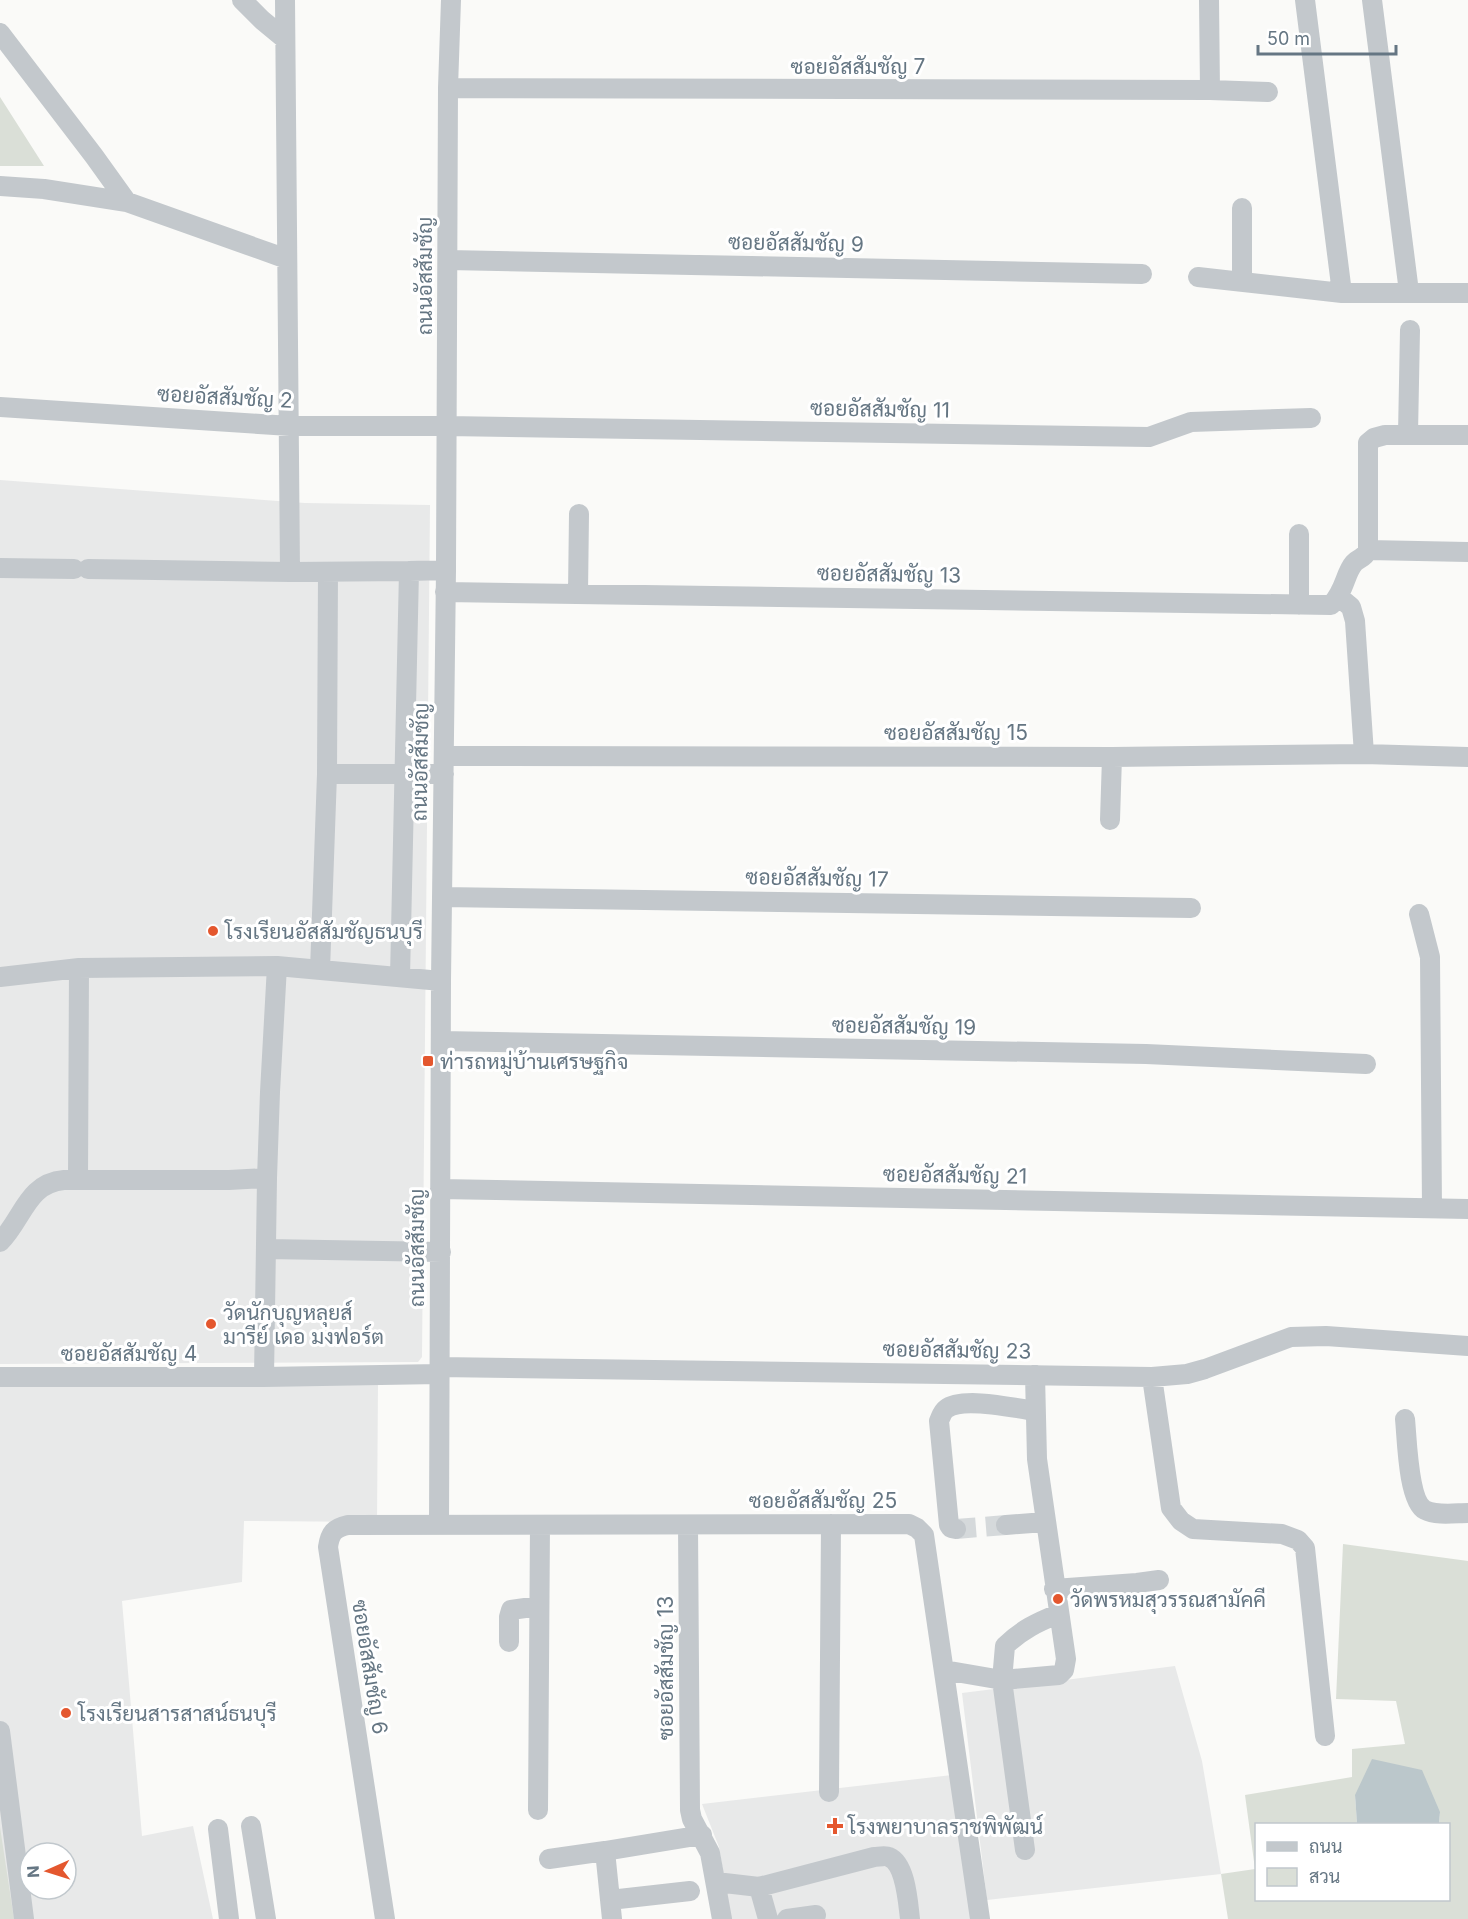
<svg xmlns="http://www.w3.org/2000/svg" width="1468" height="1919" viewBox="0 0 1468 1919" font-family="Inter,Sarabun,sans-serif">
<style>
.built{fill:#e8e9e9;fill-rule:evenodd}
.green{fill:#dadfd7;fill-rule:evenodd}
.water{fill:#bbc7cb}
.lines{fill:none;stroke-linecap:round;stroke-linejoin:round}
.minor-tunnel{stroke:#d5d9db;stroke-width:20;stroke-dasharray:20 10;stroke-linecap:butt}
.minor{stroke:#c3c8cc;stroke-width:20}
.poi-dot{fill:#e4572e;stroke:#fff;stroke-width:2}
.labels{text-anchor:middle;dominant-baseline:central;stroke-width:6;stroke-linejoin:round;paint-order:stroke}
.street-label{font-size:21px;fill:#657683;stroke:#fff}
.poi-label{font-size:21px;fill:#657683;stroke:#fff;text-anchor:start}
</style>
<rect width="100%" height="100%" fill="#fafaf8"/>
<path class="built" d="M0 480 305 503 430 505 422 1357 418 1362 0 1364Z
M378 1384 377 1522 244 1521 242 1582 122 1601 142 1836 193 1826 213 1919H0V1386ZM30 1853H66V1889H30Z
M1175 1666 1202 1761 1221 1874 987 1900 962 1693Z
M952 1775 972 1919H731L719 1847 702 1804Z"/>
<path class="green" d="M0 97 44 166H0Z
M1343 1544 1468 1561V1919H1228L1221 1874 1255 1869 1245 1795 1352 1777V1749L1405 1744 1396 1701 1336 1699ZM1355 1795 1440 1812 1439 1824H1448V1900H1256V1824H1357Z
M0 1827 14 1919H0Z"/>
<path class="water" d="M1372 1759 1422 1770 1440 1812 1439 1824H1357L1355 1795Z"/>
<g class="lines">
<path class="minor-tunnel" d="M956 1529 1006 1525"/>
<path class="minor" d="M242 0 262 20 285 39
M285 0 290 572
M1209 0 1210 90
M1305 0 1342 293
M1372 0 1409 292
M0 33 94 156 127 202
M448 88 1210 90 1268 92
M0 186 44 189 127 202 287 259
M1242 208V282
M448 260 1142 274
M1198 277 1342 293H1468
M0 407 290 426H447L1149 437 1191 422 1311 418
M1408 434 1410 330
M1299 534V605
M1368 550 1468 552
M0 568 74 569
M88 569 290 572 409 571 400 977
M409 571 446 570
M445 592 1331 605C1345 591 1345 573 1354 563 1360 557 1364 559 1368 550V443L1374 438 1385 435H1468
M578 593 579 514
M1339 597 1351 607 1355 621 1364 754
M444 756 1112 757 1364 754 1468 757
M327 774H444
M1110 820 1112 757
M442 897 1191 908
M1419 914 1430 957 1432 1208
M320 970 327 774 328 572
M0 977 79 968 277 966
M441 1041 1146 1054 1366 1064
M78 1180 79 968
M440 1189 1468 1209
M0 1242C23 1219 27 1183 64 1180H229L267 1178 270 1092 277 966 441 981
M267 1249 441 1252
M439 1367 1152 1377 1187 1374 1205 1369 1291 1337 1326 1336 1468 1346
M0 1377H264L439 1374
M264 1377 267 1178
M1152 1377 1171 1508 1181 1521 1193 1529 1282 1534 1298 1540 1305 1548 1325 1736
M1405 1419C1407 1438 1408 1501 1425 1510 1436 1516 1456 1513 1468 1513
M439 1525 441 981 446 570 448 88 451 0
M688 1525 690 1810 692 1819 710 1853 722 1919
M1006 1525 1045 1522
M956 1529 951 1528 949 1525 939 1421C941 1417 942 1412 946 1409 962 1396 1015 1408 1035 1411
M1054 1589 1137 1583 1159 1580
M509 1642V1617L511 1610 539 1606
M944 1670 1002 1680 1059 1675 1064 1670 1066 1659 1037 1459 1035 1375
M0 1731 24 1919
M829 1792 831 1524
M538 1810 540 1525
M251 1826 266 1919
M218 1829 229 1919
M1025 1850 1002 1680 1005 1646C1021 1630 1038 1622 1058 1614
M549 1859 605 1851
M716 1882 759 1887 768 1919
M759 1887 874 1857C878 1857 885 1855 889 1857 906 1864 908 1903 910 1919
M610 1900 690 1891
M385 1919 328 1547C330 1533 334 1528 348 1525L909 1524 917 1528 924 1535 980 1919
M612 1919 605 1851 702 1835
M787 1919 816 1915"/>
</g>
<g class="poi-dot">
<circle cx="213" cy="931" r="6"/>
<rect x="422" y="1055" width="12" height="12" rx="3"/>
<circle cx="211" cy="1324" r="6"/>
<circle cx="1058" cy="1599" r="6"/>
<circle cx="66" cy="1713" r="6"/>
<path d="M832 1817h6v6h6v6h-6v6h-6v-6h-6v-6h6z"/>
</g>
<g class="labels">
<g class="street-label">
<text x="858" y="66">ซอยอัสสัมชัญ 7</text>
<text transform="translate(796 243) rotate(1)">ซอยอัสสัมชัญ 9</text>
<text transform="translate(424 276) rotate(-90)">ถนนอัสสัมชัญ</text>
<text transform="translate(225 397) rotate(3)">ซอยอัสสัมชัญ 2</text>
<text transform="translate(880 409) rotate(1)">ซอยอัสสัมชัญ 11</text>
<text transform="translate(889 574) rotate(1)">ซอยอัสสัมชัญ 13</text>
<text x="956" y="732">ซอยอัสสัมชัญ 15</text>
<text transform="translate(420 762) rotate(-89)">ถนนอัสสัมชัญ</text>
<text transform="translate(817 878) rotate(1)">ซอยอัสสัมชัญ 17</text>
<text transform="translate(904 1026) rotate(1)">ซอยอัสสัมชัญ 19</text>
<text transform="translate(955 1175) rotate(1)">ซอยอัสสัมชัญ 21</text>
<text transform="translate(416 1248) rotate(-90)">ถนนอัสสัมชัญ</text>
<text transform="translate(957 1350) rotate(1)">ซอยอัสสัมชัญ 23</text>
<text x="129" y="1353">ซอยอัสสัมชัญ 4</text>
<text x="823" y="1500">ซอยอัสสัมชัญ 25</text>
<text transform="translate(370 1667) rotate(81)">ซอยอัสสัมชัญ 6</text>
<text transform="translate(665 1668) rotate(-90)">ซอยอัสสัมชัญ 13</text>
</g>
<g class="poi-label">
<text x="225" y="931">โรงเรียนอัสสัมชัญธนบุรี</text>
<text x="440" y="1061">ท่ารถหมู่บ้านเศรษฐกิจ</text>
<text x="223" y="1312">วัดนักบุญหลุยส์<tspan x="223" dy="24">มารีย์ เดอ มงฟอร์ต</tspan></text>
<text x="1070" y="1599">วัดพรหมสุวรรณสามัคคี</text>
<text x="78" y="1713">โรงเรียนสารสาสน์ธนบุรี</text>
<text x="848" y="1826">โรงพยาบาลราชพิพัฒน์</text>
</g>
</g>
<rect x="1255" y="1823" width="195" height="78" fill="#ffffff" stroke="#c1c8cd" stroke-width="1.5"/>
<rect x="1267" y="1842" width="30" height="9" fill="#c3c8cc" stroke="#c1c8cd" stroke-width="1.5"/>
<text x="1309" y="1853" font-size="18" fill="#657683">ถนน</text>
<rect x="1267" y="1868" width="30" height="18" fill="#dadfd7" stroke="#c1c8cd" stroke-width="1.5"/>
<text x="1309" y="1883" font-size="18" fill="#657683">สวน</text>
<g transform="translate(48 1871) rotate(267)"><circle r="28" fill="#ffffff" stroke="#c1c8cd" stroke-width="1.5"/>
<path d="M0-4.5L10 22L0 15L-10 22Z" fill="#e4572e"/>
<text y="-9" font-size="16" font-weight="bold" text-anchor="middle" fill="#657683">N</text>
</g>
<path d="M1258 45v9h138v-9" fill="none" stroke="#657683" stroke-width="3"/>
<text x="1267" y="45" font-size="18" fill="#657683" stroke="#ffffff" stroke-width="4.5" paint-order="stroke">50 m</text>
</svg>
